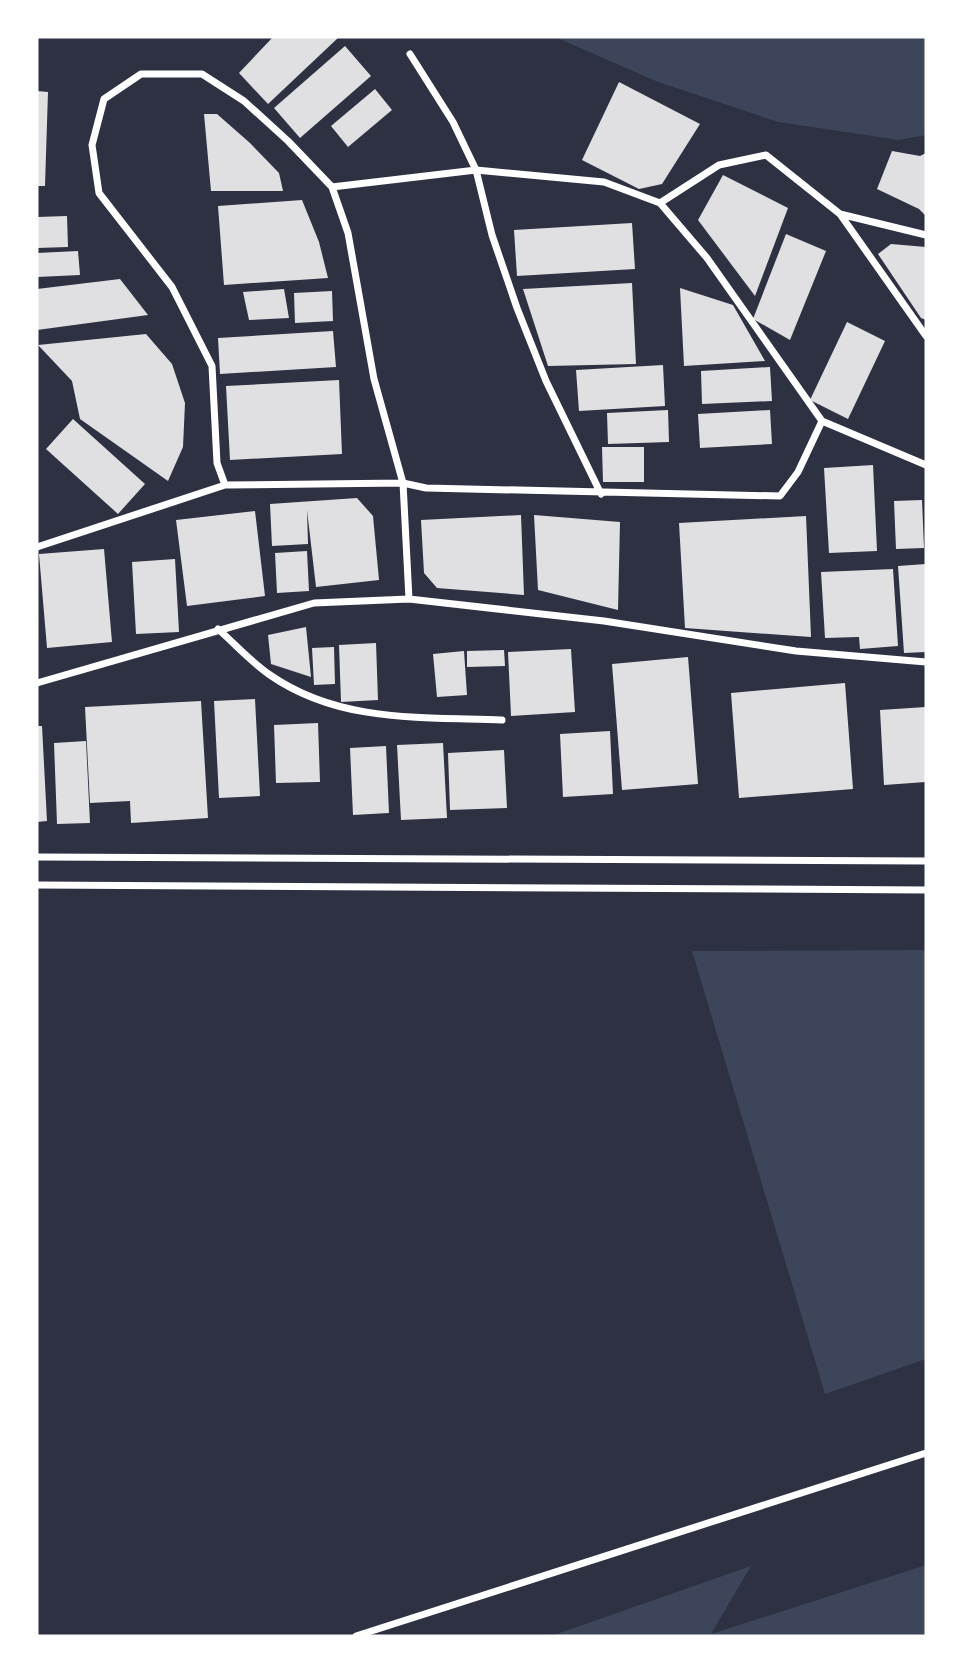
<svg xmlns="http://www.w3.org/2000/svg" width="963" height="1673" viewBox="0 0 963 1673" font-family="Arial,sans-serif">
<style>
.green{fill:#3c4559}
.building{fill:#e0e0e3}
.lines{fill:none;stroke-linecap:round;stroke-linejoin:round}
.minor{stroke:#fff;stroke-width:7}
</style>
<rect width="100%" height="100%" fill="#2d3142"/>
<path class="green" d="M555 37H926V135L899 140 778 122 658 82Z
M926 950V1359L825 1394 692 951Z
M926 1565V1636H551L751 1566 711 1634Z"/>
<path class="building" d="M273 37H339L268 104 239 73Z
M345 46 371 76 300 138 274 108Z
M619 82 700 124 662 184 639 189 582 160Z
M375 89 392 110 348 147 331 126Z
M37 91 48 92 45 186H37Z
M204 114H217L250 143 279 173 283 191H211Z
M892 151 920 156 926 153V216L919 209 877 189Z
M723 175 788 208 755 296 698 220Z
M302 200 319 242 328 278 224 285 218 206Z
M67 216 68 247 37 248V217Z
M632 223 635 269 517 276 514 230Z
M786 234 826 251 790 340 753 319Z
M891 244 926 247V320L921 318 878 254Z
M78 251 80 275 37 277V253Z
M120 279 148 315 37 330V289Z
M632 283 636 364 548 366 523 289Z
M680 288 733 305 765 361 684 366Z
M284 289 289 318 249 320 243 292Z
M332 291 333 321 295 323 294 293Z
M847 322 885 341 848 419 810 400Z
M333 331 336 367 220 374 218 338Z
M146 334 172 364 185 403 183 447 168 481 80 419 72 381 38 345Z
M663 365 665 406 579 411 576 370Z
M770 367 772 401 702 404 701 371Z
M339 380 342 454 230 460 226 386Z
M668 410 669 442 608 444 607 413Z
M770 410 772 444 700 448 698 414Z
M73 419 145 484 118 514 46 449Z
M602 447H644V482H603Z
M873 465 877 551 829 553 824 468Z
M357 498 373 516 379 580 316 587 307 510 308 544 272 546 270 504Z
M922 500 924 548 896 549 894 501Z
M255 511 265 596 187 606 176 520Z
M521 515 524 595 437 588 424 573 421 520Z
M534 515 620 522 618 610 538 590Z
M806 516 811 637 685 628 679 523Z
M104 549 112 642 47 648 39 554Z
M307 551 309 591 277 593 275 553Z
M175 559 179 632 136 634 132 562Z
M926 564V652L904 653 898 566Z
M893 569 898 646 860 649 859 637 825 638 821 572Z
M306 627 311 677 271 664 268 635Z
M376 643 378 700 341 702 339 645Z
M334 647 335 684 314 685 312 648Z
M571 649 575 712 511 716 508 652Z
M504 650 505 666 467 667V651Z
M464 651 467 695 437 697 433 654Z
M688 657 698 784 622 790 612 664Z
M845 683 853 789 739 798 731 693Z
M255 699 260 796 219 798 214 701Z
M201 701 208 818 131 823 130 801 90 803 85 707Z
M926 707V782L884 785 880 710Z
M318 723 320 782 276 783 274 725Z
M37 726H42L47 821 37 822Z
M610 731 613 794 563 797 560 734Z
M86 741 90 823 57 824 54 743Z
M443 743 447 818 401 820 397 745Z
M386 746 389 813 353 815 350 748Z
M504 750 507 808 450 810 448 753Z"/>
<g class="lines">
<path class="minor" d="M410 54 453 122 476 170 492 235 517 308 546 381 601 494
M332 187 476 170 604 182 660 203 707 258 822 421 926 465
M660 203 719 165 766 155 840 214 926 235
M840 214 926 336
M225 485 217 463 212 366 172 287 99 193 92 145 104 99 141 74H202L244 101 288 141 332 187 348 233 374 379 403 483 409 599
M37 547 225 485 403 483 426 488 780 496 798 472 822 421
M218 629C235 644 251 662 270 675 339 723 422 717 502 720
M37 683 314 603 409 599 604 621 796 651 926 662
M37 857 926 861
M37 885 926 890
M356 1636 926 1453"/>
</g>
<rect width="963" height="1673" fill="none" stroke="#ffffff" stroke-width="77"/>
</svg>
